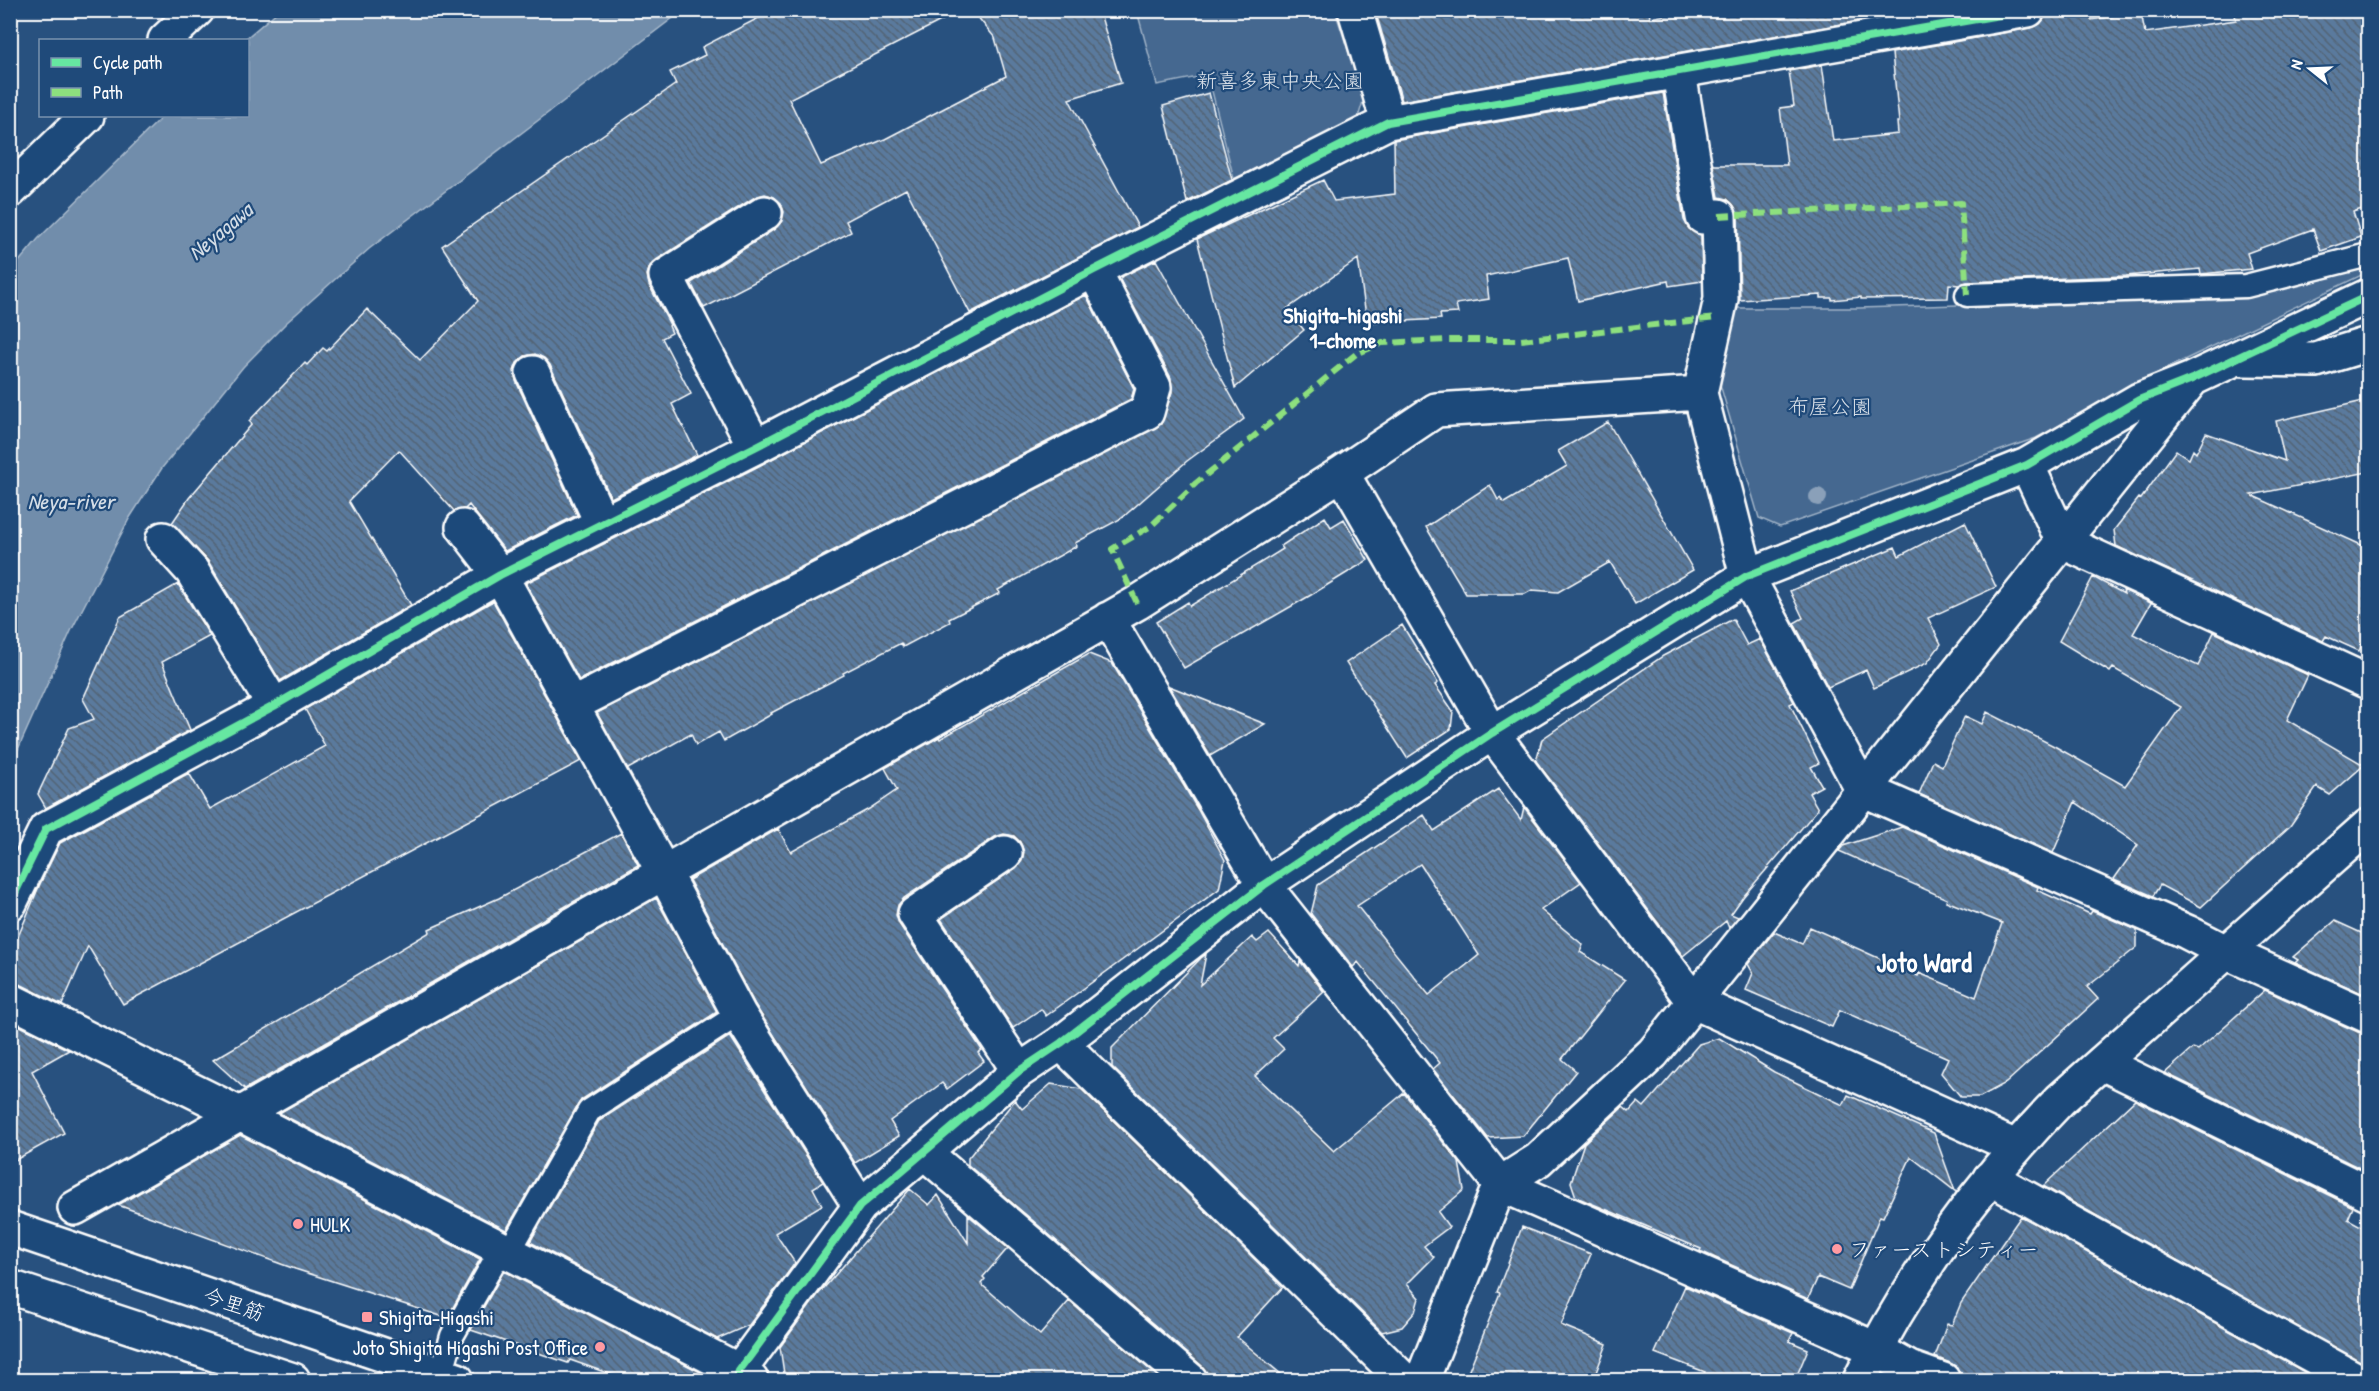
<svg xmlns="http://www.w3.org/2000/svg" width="2379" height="1391" viewBox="0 0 2379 1391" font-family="'Patrick Hand','Klee One',sans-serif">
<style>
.green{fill:#446890;stroke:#a2b4c8;stroke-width:1.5}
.water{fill:#718dab;stroke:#aabbcd;stroke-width:1.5}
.building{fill:url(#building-back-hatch);stroke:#fff;stroke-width:1.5;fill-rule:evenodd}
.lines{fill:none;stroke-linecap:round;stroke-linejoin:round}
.lane-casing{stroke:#fff;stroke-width:27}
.street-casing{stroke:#fff;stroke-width:38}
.secondary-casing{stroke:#fff;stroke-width:38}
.primary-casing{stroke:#fff;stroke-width:38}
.lane{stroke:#1f4a7a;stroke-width:22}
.street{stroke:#1f4a7a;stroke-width:33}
.secondary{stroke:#1f4a7a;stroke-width:33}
.primary{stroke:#1f4a7a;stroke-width:33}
.quiet{stroke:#8de07e;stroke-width:6;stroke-dasharray:12 6;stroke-linecap:butt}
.cycleway-casing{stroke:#1f4a7a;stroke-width:11}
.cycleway{stroke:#66e7a1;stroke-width:8}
.tree{fill:#8aa0b9}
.poi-dot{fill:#ff9aa2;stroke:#1f4a7a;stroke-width:2}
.labels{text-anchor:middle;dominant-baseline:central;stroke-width:4.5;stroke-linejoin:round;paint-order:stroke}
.park-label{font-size:21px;fill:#dae1e9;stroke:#1f4a7a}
.poi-label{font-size:21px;fill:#fff;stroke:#1f4a7a;text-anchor:start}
.street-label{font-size:21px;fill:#fff;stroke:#1f4a7a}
.water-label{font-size:22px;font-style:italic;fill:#d4dde6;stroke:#1f4a7a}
.neighbourhood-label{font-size:22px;font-weight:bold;fill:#fff;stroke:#1f4a7a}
.district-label{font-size:27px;font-weight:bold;fill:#fff;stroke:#1f4a7a}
</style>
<defs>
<pattern id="building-back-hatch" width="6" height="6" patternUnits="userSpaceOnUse" patternTransform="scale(1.5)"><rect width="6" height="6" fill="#5a7a9d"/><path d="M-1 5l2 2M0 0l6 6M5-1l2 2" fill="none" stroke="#536374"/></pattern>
</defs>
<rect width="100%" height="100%" fill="#28517f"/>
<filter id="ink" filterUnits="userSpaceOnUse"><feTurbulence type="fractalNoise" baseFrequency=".0167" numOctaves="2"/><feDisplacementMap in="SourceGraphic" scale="12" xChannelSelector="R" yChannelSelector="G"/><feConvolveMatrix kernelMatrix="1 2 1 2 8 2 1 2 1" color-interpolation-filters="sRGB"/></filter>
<g filter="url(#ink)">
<path class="green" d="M1137 11H1335L1364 98 1358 118 1234 179 1208 75 1157 85Z
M2368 262V272L2165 369 2036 438 1780 527 1759 518 1717 374 1729 308H1859L2226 297Z"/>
<path class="water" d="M278 11H682L369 249 286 323 243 367 162 468 129 519 71 631 11 765V271L38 239 163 116H248V40H244Z"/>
<path class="building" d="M774 10H962L789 99 821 165 885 139 1006 76 995 38 972 10H1099L1121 83 1069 99 1138 227 970 313 906 189 846 221 851 232 704 308 691 283 775 229 782 221 784 212 781 203 774 197 765 194 755 197 656 260 650 266 647 275 649 285 670 325 669 326 672 333 662 338 691 394 672 404 697 455 611 498 550 365 544 358 535 354 525 356 517 363 514 371 516 381 577 515 505 551 469 505 465 509 454 511 399 450 349 501 411 605 280 681 208 561 172 523 189 498 252 424 249 421 305 363 307 365 323 348 327 351 367 309 420 360 478 301 442 246 676 84 670 72 705 55 702 47Z
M1375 10H1649L1650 18 1696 10H1864L1865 20 1402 101Z
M2046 10H2090L2091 20 2141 12 2145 33 2236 20 2234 10H2368V207L2353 212 2361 237 2321 251 2313 229 2247 253 2252 269 2201 274 2200 269 2126 276 1967 282 1959 285 1949 284 1948 298 1861 299V297L1832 300V298H1821V295L1740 300 1738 215 1734 206 1727 199 1719 197 1713 165H1787L1780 108 1794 106 1789 71 1822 65 1833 141 1898 134 1897 122H1899L1892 53 2031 28 2040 24 2045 17Z
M1209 93 1232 180 1187 202 1163 106Z
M1663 93 1684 220 1689 229 1701 235 1702 281 1669 286 1668 281 1578 301 1568 258 1486 276 1489 299 1456 304 1458 313 1440 314 1441 319 1367 323 1358 259 1287 309 1304 330 1235 388 1197 239 1323 180 1334 201 1395 194 1394 140Z
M1156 260 1244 419 1187 461 1122 518 1075 543 1077 546 998 590 1000 593 949 619 950 622 903 647 901 643 843 673 844 675 771 713 772 714 724 741 719 732 696 745 691 734 628 769 597 713 1161 424 1172 392 1171 378 1119 278Z
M1086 295 1134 389 1131 399 579 680 526 583 751 470Z
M2368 400V472L2251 495 2368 548V631L2359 651 2326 636 2323 641 2116 546 2114 530 2139 498 2141 499 2176 450 2189 459 2193 450 2196 453 2206 433 2285 461 2276 421Z
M1608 422 1693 570 1635 604 1610 562 1558 592 1532 590 1525 594H1466L1426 527 1490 485 1498 500 1500 498 1504 503 1567 466 1558 451Z
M1325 517 1331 527 1344 519 1368 560 1311 595 1184 668 1156 622 1188 602 1190 606 1283 549 1281 546Z
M1965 522 1996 587 1928 618 1941 644 1927 663 1874 688 1866 670 1828 687 1794 623 1803 618 1790 591 1895 547 1899 556Z
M2093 577 2124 594 2123 590 2151 603 2133 634 2198 666 2214 632 2308 675 2287 720 2364 765 2330 795 2317 787 2290 826 2201 907 2160 885 2153 896 2114 879 2138 845 2075 802 2053 853 1919 794 1933 761 1942 766 1965 716 1982 724 1987 712 2056 747 2125 786 2181 707 2113 668 2110 672 2059 641Z
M178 584 210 636 162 662 190 730 46 808 38 794 69 728 94 719 83 699 120 617Z
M493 601 581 761 123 1004 88 946 62 1005 18 983 10 982V956L40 884 60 843 189 773 210 809 325 746 305 709Z
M1733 619 1747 645 1760 639 1794 702 1790 704 1819 763 1811 767 1822 786 1809 793 1818 809 1743 897 1731 914 1738 917 1729 928 1726 921 1683 956 1536 761 1542 739 1663 656Z
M1402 625 1438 683 1435 685 1453 711 1451 729 1407 758 1346 663Z
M1089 654 1112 663 1198 810 1225 860 1219 889 1046 1016 1041 1009 1013 1028 941 919 1016 868 1022 861 1024 852 1020 842 1014 836 1004 834 995 837 904 898 898 905 896 915 899 924 982 1050 978 1053 984 1061 947 1089 942 1083 890 1121 899 1136 855 1163 755 1005 689 880 778 829 791 852 869 809 897 790 885 768 939 737 940 739Z
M1169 686 1265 724 1210 756Z
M1498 789 1521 820 1524 807 1581 882 1541 910 1583 945 1580 952 1625 980 1562 1059 1576 1071 1523 1136 1488 1138 1433 1069 1440 1063 1358 962 1353 967 1311 914 1318 885 1424 815 1434 831ZM1420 864 1479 955 1429 995 1357 906Z
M1902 827 2038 887 2037 890 2090 914 2092 911 2137 930V947L2087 987 2098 999 2006 1083 1980 1097H1961L1941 1073 1948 1058 1840 1010 1832 1027 1746 990 1753 973 1748 964 1774 932 1802 944 1810 927 1918 976 1919 973 1976 997 2002 923 1946 901 1947 899 1839 851 1843 846Z
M621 833 638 865 245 1089 213 1060 430 932 429 929 499 898Z
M656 898 717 1012 581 1100 506 1230 279 1113Z
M2335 921 2368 936V996L2295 963 2298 960 2293 957Z
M1269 933 1299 966 1300 961 1324 992 1273 1038 1284 1049 1255 1076 1334 1151 1404 1093 1459 1162 1464 1190 1438 1212 1449 1227 1424 1246 1434 1257 1407 1284 1419 1298 1415 1312 1402 1327 1382 1332 1112 1067V1048L1201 958 1206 954 1200 985 1252 937 1257 942Z
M2265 990 2360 1033 2368 1035V1172L2165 1073 2193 1048 2198 1050Z
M10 1021 69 1050 32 1071 64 1133 10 1163Z
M730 1036 823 1182 813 1188 822 1205 775 1233 795 1263 749 1325 717 1339 530 1242 599 1121Z
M1719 1038 1774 1072 1843 1105 1848 1095 1934 1133 1955 1191 1911 1157 1883 1217 1880 1216 1849 1290 1818 1277 1808 1299 1700 1251 1701 1249 1576 1197 1571 1182 1584 1143 1623 1107 1629 1112 1638 1102 1644 1107 1699 1044Z
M1051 1084 1081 1089 1283 1287 1237 1337 1288 1380H1208L1207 1373 1202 1366 968 1165V1158L1015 1100 1022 1109Z
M2135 1100 2353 1207 2348 1219 2368 1230V1366L2043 1186Z
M240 1135 480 1259 447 1318 295 1269 118 1205Z
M910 1189 929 1205 938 1195 968 1243V1215L1008 1248 983 1277 985 1279 981 1284 1040 1335 1069 1301 1162 1380H785L780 1347 817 1296Z
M2021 1216 2319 1380H1978L1960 1374 1957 1367 1950 1363 1935 1357 1947 1324 1952 1325 1961 1303Z
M1522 1227 1591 1254 1561 1325 1607 1344 1593 1380H1465L1500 1293 1497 1292Z
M504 1271 716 1380H627L570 1360 568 1363 471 1330Z
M1685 1286 1793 1333 1789 1341 1808 1349 1795 1380H1701L1705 1372 1655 1353Z"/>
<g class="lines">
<g class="lane-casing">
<path id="lane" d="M1967 295 2246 286 2368 255
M441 1375 452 1336 494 1262 509 1252 589 1111 739 1014"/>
</g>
<g class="street-casing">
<path id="street" d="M1355 10 1388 122
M1679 73 1703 217 1719 216 1721 299 1700 393 1747 576 1862 789 2187 932 2226 952 2368 1016
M2244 359 2316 360 2368 344
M533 373 602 524
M755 447 666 276 765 213
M2027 465 2063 542 2368 682
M1342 473 1492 733 1694 1002 2016 1147
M463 527 500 575 664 873 739 1014 860 1206
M163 539 192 571 274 706
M1108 619 1264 885 1500 1184 1876 1349 1909 1368 1943 1380
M572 705 1147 412 1154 387 1094 270
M1005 853 915 914 1019 1071
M10 903 46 829 274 706 500 575 755 447 1094 270 1388 122 2028 10
M10 1000 240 1114 739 1371 751 1380
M1061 1043 1404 1380
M2102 1063 2368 1193
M924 1152 1190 1380
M1990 1178 2357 1380
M75 1208 1137 603 1342 473 1436 410 1700 393
M736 1380 739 1371 860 1206 924 1152 1019 1071 1061 1043 1264 885 1492 733 1747 576 2027 465 2139 400 2192 379 2368 296
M1422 1380 1500 1184 1538 1160 1653 1053 2191 381"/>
</g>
<g class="secondary-casing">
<path id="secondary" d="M165 40 197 10
M10 191 87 116
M1860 1380C1910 1279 1981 1181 2060 1100L2368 826"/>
</g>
<g class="primary-casing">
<path id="primary" d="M10 1228 457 1380
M10 1287 293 1380"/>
</g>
<use href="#lane" class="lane"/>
<use href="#street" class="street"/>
<use href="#secondary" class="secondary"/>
<use href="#primary" class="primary"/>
<path class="quiet" d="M1719 216 1961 203 1967 295
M1137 603 1112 549 1151 526 1196 483 1356 354 1382 343 1449 340H1521L1716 318"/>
<g class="cycleway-casing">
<path id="cycleway" d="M10 903 46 829 274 706 500 575 755 447 1094 270 1388 122 2028 10
M736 1380 739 1371 860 1206 924 1152 1019 1071 1061 1043 1264 885 1492 733 1747 576 2027 465 2139 400 2192 379 2368 296"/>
</g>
<use href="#cycleway" class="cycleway"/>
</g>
<circle class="tree" cx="1818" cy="497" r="9"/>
</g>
<g class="poi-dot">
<circle cx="298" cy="1224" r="6"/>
<circle cx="1837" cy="1249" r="6"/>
<rect x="361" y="1311" width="12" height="12" rx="3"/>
<circle cx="600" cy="1347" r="6"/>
</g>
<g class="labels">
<g class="park-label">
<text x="1280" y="80">新喜多東中央公園</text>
<text x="1830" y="406">布屋公園</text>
</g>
<g class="poi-label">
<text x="310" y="1224">HULK</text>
<text x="1849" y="1249">ファーストシティー</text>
<text x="379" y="1317">Shigita-Higashi</text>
<text x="588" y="1347" text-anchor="end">Joto Shigita Higashi Post Office</text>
</g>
<g class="street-label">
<text transform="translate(234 1304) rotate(19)">今里筋</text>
</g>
<g class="water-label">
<text transform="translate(220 231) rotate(-40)">Neyagawa</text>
<text x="71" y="501">Neya-river</text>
</g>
<g class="neighbourhood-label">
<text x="1343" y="315">Shigita-higashi<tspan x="1343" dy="25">1-chome</tspan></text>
</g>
<g class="district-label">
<text x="1924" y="962">Joto Ward</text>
</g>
</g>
<rect width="2379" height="1391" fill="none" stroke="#1f4a7a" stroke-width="36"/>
<rect x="18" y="18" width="2343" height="1355" fill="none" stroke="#fff" stroke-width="2" filter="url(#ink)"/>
<rect x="39" y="39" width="210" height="78" fill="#1f4a7a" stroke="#7992af" stroke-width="1.5"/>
<rect x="51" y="58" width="30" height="9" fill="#66e7a1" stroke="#7992af" stroke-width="1.5"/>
<text x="93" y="69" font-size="18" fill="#ffffff">Cycle path</text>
<rect x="51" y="88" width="30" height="9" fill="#8de07e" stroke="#7992af" stroke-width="1.5"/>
<text x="93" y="99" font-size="18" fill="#ffffff">Path</text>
<g transform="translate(2310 69) rotate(288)" stroke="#1f4a7a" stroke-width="4.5" paint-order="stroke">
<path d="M0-4.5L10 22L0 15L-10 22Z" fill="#ffffff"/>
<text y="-9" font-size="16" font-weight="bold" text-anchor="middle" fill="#ffffff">N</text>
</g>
</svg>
